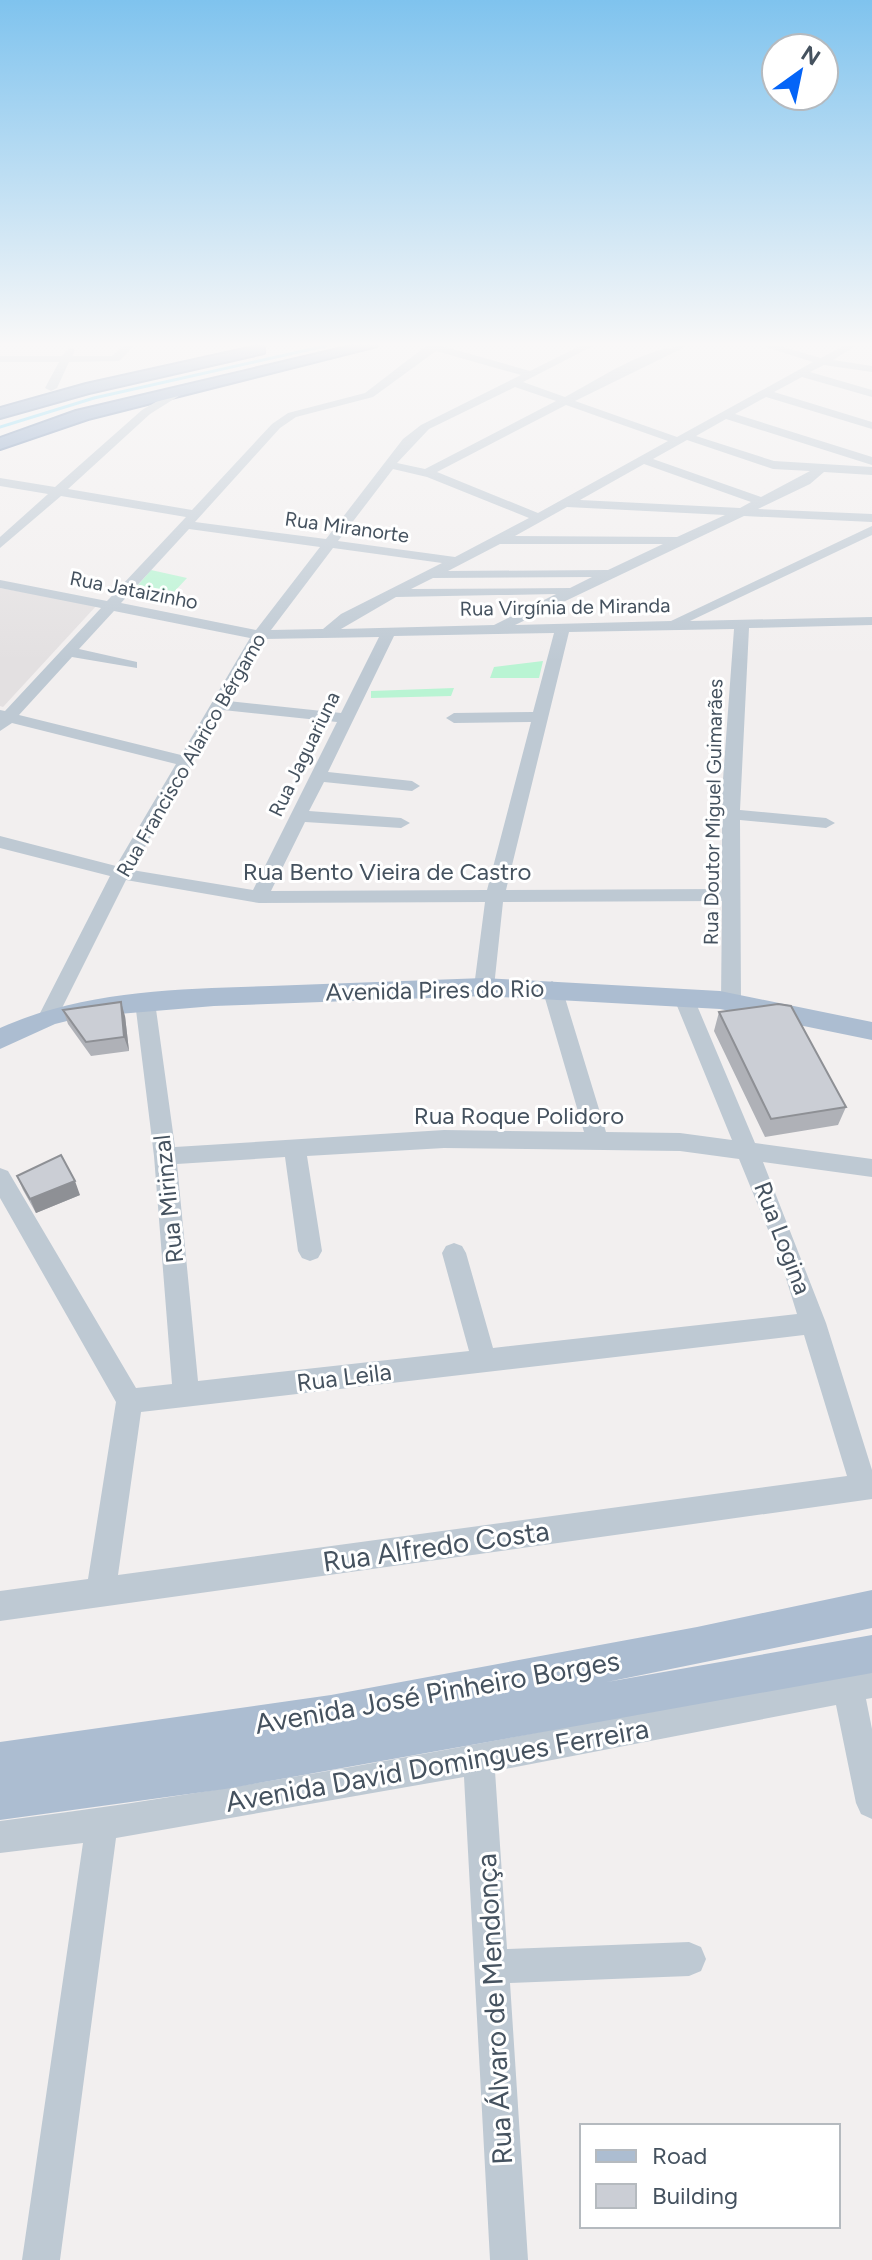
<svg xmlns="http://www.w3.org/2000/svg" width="872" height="2260" viewBox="0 0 872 2260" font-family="Figtree,sans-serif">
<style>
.education{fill:#e3e0e1}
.green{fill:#b9f4d3}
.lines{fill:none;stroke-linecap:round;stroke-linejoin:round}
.stream{stroke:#81d9f6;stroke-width:3}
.highway-casing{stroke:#6d8ab0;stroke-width:4}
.minor{fill:#bec9d3;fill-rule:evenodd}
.major{fill:#acbdd1;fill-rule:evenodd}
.highway{fill:#829fc4;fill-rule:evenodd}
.wall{fill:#afb1b7}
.shaded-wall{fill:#8e9095}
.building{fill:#cbced5;stroke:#8e9095;stroke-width:2}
.labels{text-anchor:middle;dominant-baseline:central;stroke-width:6;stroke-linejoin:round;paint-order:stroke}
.far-street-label{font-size:20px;fill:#45525f;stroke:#fff}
.street-label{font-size:24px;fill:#45525f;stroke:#fff}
.near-street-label{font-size:28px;fill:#45525f;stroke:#fff}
</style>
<rect width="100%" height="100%" fill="#f2efef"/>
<path class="education" d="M0 588 97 605 3 707 0 706Z"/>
<path class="green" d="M151 570 187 578 174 592 153 595 133 591Z
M543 661 539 678H490L494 667Z
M454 688 451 696 371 698V691Z"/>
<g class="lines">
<path class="stream" d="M0 427 94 398 325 346"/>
<g class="highway-casing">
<path id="highway" d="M257 346 264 347V353L89 393 0 418V408L86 384Z
M351 346H377L88 419 0 449V438L76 411Z"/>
</g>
<path class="minor" d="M123 346H134L119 361 69 362 57 388 51 391 45 388 59 362H0V356H62L70 347 75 350 72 356H112Z
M426 346H442L530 371 580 346H593L523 382 565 397C601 378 646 346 687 346L575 401 677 437 813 362 763 346H779L821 358 843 346H855L833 360 872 366V372L824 365 810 372 872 390V397L802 377 774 392 872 422V429L766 397 735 414 872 457V465L726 419 696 436 774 461 872 467V475L824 472 810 484 758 509 872 514V522L744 516 515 625 671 621 872 526V535L690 621 872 617V625L749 628 740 810 826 818 835 823 826 828 740 820 741 1001 731 1008 721 1001 722 901 503 902 494 987 484 994 474 987 485 902 259 903 126 880 55 1022H41L38 1017 110 876 0 848V836L116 866 176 764 12 723 0 731V710L5 711 101 608 0 588V580L107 601 186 517 61 496 0 548V537L48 494 0 486V478L55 487 142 410 178 389 182 394 150 414 68 489 192 510 272 424 288 413 365 393ZM436 351 521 375 421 425 403 439 326 539 195 522 280 428 296 417 373 397ZM515 387 556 401 425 469 397 463 429 429ZM566 405 668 441 538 513 437 472ZM687 440 773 469 810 471 761 497 653 459ZM644 464 751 502 740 508 580 500ZM393 469 427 477 529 518 455 557 338 541ZM567 507 725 515 677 537 515 536ZM189 529 320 547 256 630 121 603ZM500 544H663L608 570 448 571ZM333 548 442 563 341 614 323 629 271 630ZM592 577 570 588 411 589 433 578ZM556 594 494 625 341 629 396 597ZM114 611 250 638 181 755 19 715 72 657 137 668V662L79 649ZM734 629 722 793V889L506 890 569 632ZM554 633 533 712 454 713 446 718 454 723 531 722 487 890 271 891 305 822 401 828 410 823 401 818 309 811 324 782 412 791 420 786 412 781 328 772 394 636ZM379 637 341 713 228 701 264 639ZM223 710 337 722 253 890 132 870Z
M552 981 562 988 606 1132 680 1133 732 1140 673 996 683 989 693 996 755 1143 872 1159V1177L763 1162 826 1323 872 1470V1499L0 1621V1591L88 1579 116 1402 0 1198V1168L8 1171 136 1388 172 1384 154 1156 135 1002 138 997H152L155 1002 175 1147 444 1130 584 1132 542 988ZM444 1148 680 1151 739 1159 780 1259 797 1314 493 1348 466 1253 462 1246 454 1243 446 1246 442 1253 469 1351 198 1381 177 1164 285 1157 298 1251 302 1258 310 1261 318 1258 322 1251 307 1156ZM804 1335 847 1476 118 1575 141 1412Z
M872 1668V1698L866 1699 872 1729V1819L861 1814 856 1803 836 1705 495 1771 507 1949 689 1942 701 1947 706 1959 701 1971 689 1976 510 1983 528 2260H490L464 1777 116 1838 60 2260H22L83 1843 0 1853V1821C293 1784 582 1723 872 1668Z"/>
<path class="major" d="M484 978 720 991 872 1022V1040L720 1009 484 996 214 1006 83 1017 55 1024 0 1049V1028C85 990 178 989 270 986 341 983 413 981 484 978Z
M872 1590V1628L607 1682 872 1635V1673L225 1789 0 1820V1742L331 1695 697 1627Z"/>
<use href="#highway" class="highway"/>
</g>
<path class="wall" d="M63 1010 125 1016 129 1051 91 1056 68 1024Z
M719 1012 846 1107 838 1125 765 1137 714 1031Z
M17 1176 80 1195 36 1213 23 1190Z"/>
<path class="shaded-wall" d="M121 1002 125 1016 129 1051 124 1037Z
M75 1181 80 1195 36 1213 30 1199Z"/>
<path class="building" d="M121 1002 124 1037 86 1042 63 1010Z
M778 1004 791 1006 846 1107 771 1119 719 1012Z
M61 1155 75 1181 30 1199 17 1176Z"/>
<linearGradient id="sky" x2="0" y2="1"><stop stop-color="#7fc3ee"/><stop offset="0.52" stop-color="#f9f8f8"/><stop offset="1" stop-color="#f9f8f8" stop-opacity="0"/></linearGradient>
<rect width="872" height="662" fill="url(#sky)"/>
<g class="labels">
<g class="far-street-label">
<text transform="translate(347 527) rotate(8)">Rua Miranorte</text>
<text transform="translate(134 590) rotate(11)">Rua Jataizinho</text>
<text transform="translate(565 607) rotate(-1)">Rua Virgínia de Miranda</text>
<text transform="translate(304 754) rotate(-64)">Rua Jaguariuna</text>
<text transform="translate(191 755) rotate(-60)">Rua Francisco Alarico Bérgamo</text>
<text transform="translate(713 812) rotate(-89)">Rua Doutor Miguel Guimarães</text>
</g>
<g class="street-label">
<text x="387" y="871">Rua Bento Vieira de Castro</text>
<text transform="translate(435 990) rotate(-1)">Avenida Pires do Rio</text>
<text x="519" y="1115">Rua Roque Polidoro</text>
<text transform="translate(168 1199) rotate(-96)">Rua Mirinzal</text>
<text transform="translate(783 1238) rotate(69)">Rua Logina</text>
<text transform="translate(344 1377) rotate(-7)">Rua Leila</text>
</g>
<g class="near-street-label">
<text transform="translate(436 1546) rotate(-8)">Rua Alfredo Costa</text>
<text transform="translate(437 1692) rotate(-10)">Avenida José Pinheiro Borges</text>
<text transform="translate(437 1765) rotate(-10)">Avenida David Domingues Ferreira</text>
<text transform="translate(494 2009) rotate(-93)">Rua Álvaro de Mendonça</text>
</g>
</g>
<rect x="580" y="2124" width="260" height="104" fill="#ffffff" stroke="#b5babf" stroke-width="2"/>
<rect x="596" y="2150" width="40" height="12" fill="#acbdd1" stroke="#b5babf" stroke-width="2"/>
<text x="652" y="2164" font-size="24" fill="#45525f">Road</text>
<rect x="596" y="2184" width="40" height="24" fill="#cbced5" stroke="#b5babf" stroke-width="2"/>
<text x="652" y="2204" font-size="24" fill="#45525f">Building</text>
<g transform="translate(800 72) rotate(33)"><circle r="38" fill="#ffffff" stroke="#b5babf" stroke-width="2"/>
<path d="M0-6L14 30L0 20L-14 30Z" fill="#0464f7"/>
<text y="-12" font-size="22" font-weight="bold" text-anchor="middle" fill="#45525f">N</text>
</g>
</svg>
